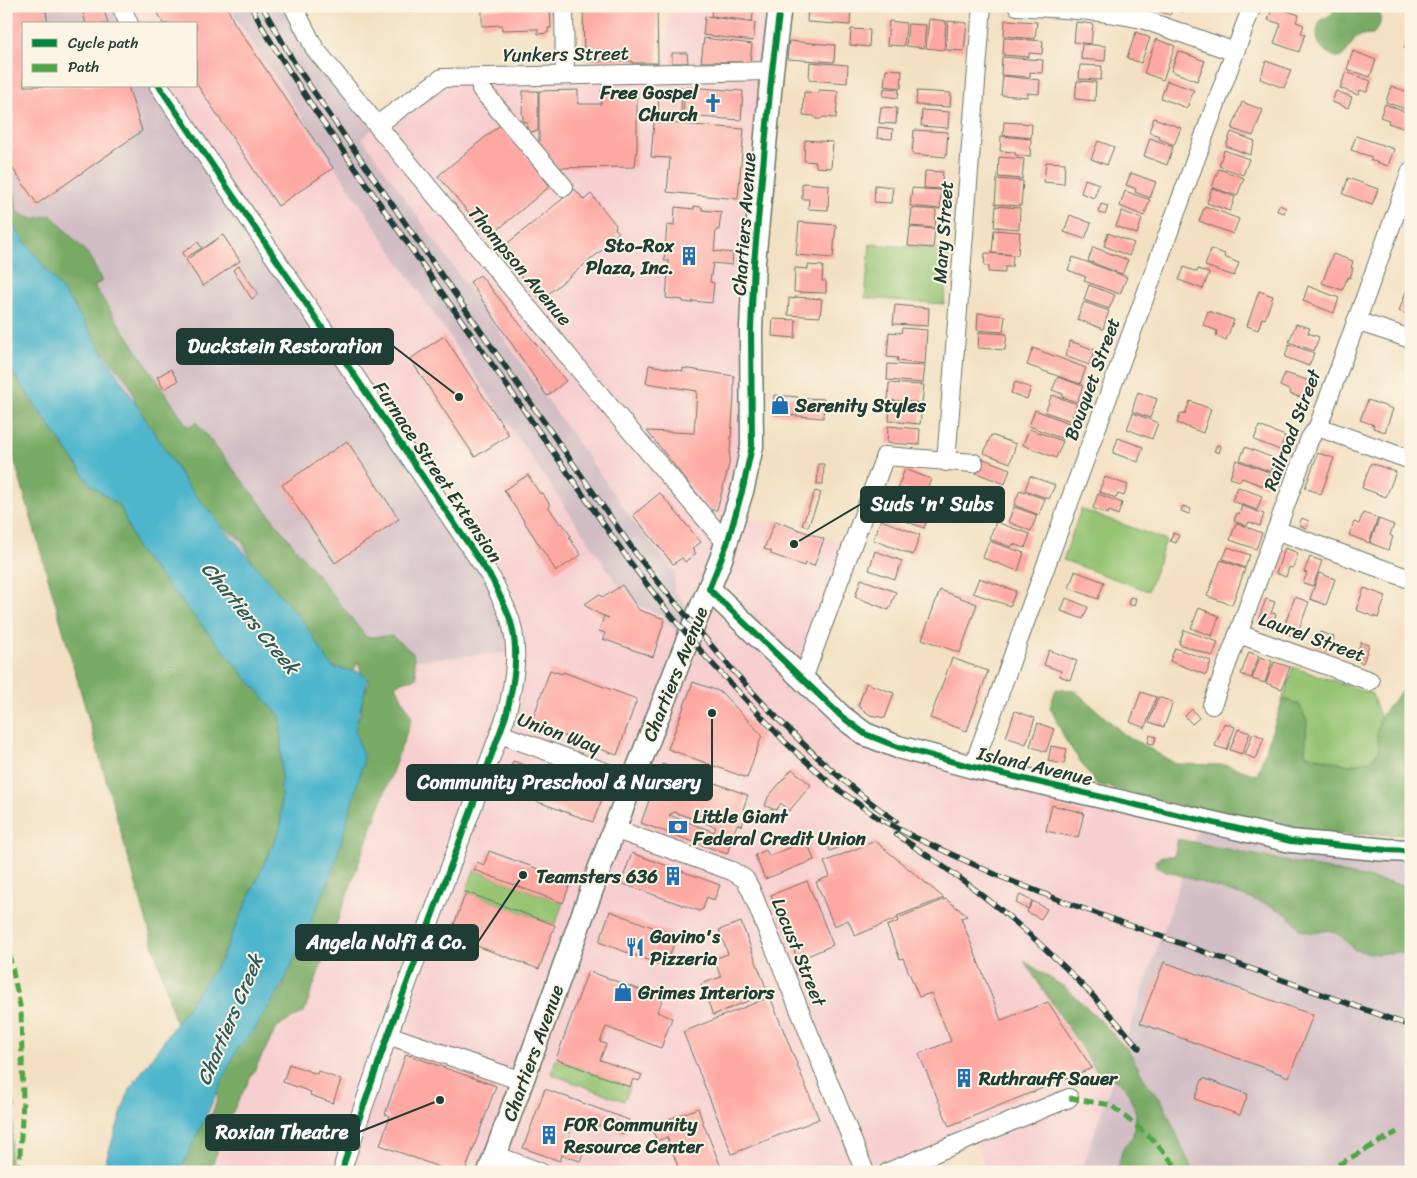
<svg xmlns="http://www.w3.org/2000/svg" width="1417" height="1178" viewBox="0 0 1417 1178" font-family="Sriracha,sans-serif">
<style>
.built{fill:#f7cfd0}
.industrial{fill:#d2bdc5}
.green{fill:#96c473;stroke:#5a8054}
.forest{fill:#78aa65;stroke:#4c744c}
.water{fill:#4eb6cc;stroke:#367a80}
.building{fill:#fea8a3;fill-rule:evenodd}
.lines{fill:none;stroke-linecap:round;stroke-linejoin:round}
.minor-casing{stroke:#697666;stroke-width:20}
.major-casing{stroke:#697666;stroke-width:25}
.minor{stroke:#fff;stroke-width:18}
.major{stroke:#fff;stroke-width:22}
.rail-casing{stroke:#1f3d34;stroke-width:5.5}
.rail{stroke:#fcf5e5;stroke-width:4;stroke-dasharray:11;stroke-linecap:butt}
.quiet{stroke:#4fa644;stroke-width:5;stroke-dasharray:10 5;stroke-linecap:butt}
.cycleway-casing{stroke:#fcf5e5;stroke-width:9}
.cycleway{stroke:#00873e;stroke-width:6}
.labels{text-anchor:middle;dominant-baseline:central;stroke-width:4;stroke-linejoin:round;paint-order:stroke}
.street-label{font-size:19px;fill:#1f3d34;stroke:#fcf5e5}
.poi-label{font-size:19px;font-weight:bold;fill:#1f3d34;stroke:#fcf5e5;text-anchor:start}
.water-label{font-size:20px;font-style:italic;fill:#2b5b5a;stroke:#fcf5e5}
.leader{fill:none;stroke:#1f3d34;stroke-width:2}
.callout-dot{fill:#1f3d34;stroke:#fcf5e5;stroke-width:2}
.callout{fill:#1f3d34;stroke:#1f3d34;stroke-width:2}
.callout-label{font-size:20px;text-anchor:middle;font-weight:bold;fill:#fff}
</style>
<rect width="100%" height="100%" fill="#fcf5e5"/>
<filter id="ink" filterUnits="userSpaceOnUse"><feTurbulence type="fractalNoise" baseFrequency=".02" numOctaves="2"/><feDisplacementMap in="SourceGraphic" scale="10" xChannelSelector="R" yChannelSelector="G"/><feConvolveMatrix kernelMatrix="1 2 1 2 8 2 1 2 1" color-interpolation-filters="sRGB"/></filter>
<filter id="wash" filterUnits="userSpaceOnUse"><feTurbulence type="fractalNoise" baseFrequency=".0096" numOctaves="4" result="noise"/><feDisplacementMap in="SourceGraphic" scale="20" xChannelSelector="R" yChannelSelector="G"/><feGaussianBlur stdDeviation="1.12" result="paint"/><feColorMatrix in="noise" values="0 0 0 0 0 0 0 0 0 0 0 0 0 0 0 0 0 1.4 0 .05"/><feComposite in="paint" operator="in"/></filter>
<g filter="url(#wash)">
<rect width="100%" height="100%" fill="#f3e0c2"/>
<path class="built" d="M121 6H231L238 20 431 310 619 585 623 583 639 606 662 615 686 644 697 618 674 590 675 573 636 525 362 138 377 125 442 78 664 74 670 6H780L736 512 771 525 774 518 852 547 803 680 865 734 1201 820 1081 1172H987L973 1138 888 1172H180L237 1049 332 667 516 652 159 86H196V24H129Z"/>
<path class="industrial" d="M6 6H121L129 24H24V86H159L473 551 516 652 332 667 6 261Z
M231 6H293L377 125 362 138 636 525 675 573 674 590 697 618 686 644 662 615 639 606 623 584 619 586 431 310 237 20Z
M1201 820 1411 851V1172H1081Z"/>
<path class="green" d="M870 244 949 250 944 304 865 298Z
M1081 509 1166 540 1148 591 1063 560Z
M1293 667 1372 694 1380 717 1377 734 1379 750 1371 760 1349 765 1305 754 1307 721 1299 704 1283 699Z
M474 870 563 903 555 925 466 892Z
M556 1059 630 1087 624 1101 551 1074Z"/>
<path class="forest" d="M1336 6H1375C1382 18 1383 23 1373 34 1349 34 1355 47 1340 58 1328 55 1316 46 1317 33 1317 29 1319 25 1320 21L1332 14Z
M6 178 15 194 17 212 33 219 51 215 88 254 102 281 94 286 188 427 196 422 366 637 392 636 413 653 417 678 395 684 412 718 304 1012 277 1027 230 1117 211 1168C197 1176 187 1172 181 1158L201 1125 212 1113 218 1098 217 1090 227 1065 232 1062V1054L236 1045C250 1040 250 1037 250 1022L273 995 283 987 285 972 312 899 329 884 327 875 335 843 344 832 340 823 347 804 352 803C350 784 356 775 364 759L356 750 353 721 361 715C361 701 362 694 370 682L363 678 358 661 350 680 342 683 261 581 242 540 192 506 176 466 141 417 129 383 86 330 74 304 58 291 6 225Z
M6 363 91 485 121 507 137 549 281 718V827L220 961 176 1024 6 431Z
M1411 681V835L1294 834 1096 784 1066 741 1050 707 1056 689 1074 690 1124 734 1176 764 1226 765 1257 775 1283 699 1299 704 1307 721 1305 754 1349 765 1371 760 1379 750 1377 734 1380 717 1406 685Z
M1178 839 1411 887V960L1400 952 1376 954 1355 950 1341 936 1329 930 1314 933 1301 930 1288 915 1270 905 1158 868 1155 861 1162 856H1174Z
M1024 961 1067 989 1097 1017 1131 1054 1144 1079 1162 1101 1193 1172H1113L1117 1169 1123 1148 1133 1136 1136 1113 1127 1089 1114 1079 1100 1076Z
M6 1081 15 1105 9 1172H6Z"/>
<path class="water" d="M6 216 73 305 188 486 305 624 332 667 360 672 368 679 355 730 364 760 333 870 285 980 255 1029 237 1049 180 1172H102L129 1090 220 961 281 827V718L137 549 121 507 91 485 6 363Z"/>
<g id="blocks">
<path class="building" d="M6 6H45L48 24H24V86H128L142 131 37 204 13 169 6 153Z
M81 6H103L108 24H86Z
M155 6H227L233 21 333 168 278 206 196 83V24H163Z
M391 6H414V11L391 12Z
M712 6H754L752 21 711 16Z
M808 6H851L850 25 807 22Z
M1160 6H1185L1183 12 1173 8 1170 15 1158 11Z
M1273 6 1299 15 1296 22 1304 25 1301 33 1305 34 1299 52 1274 43 1281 24 1268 20Z
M550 7 551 28H548V33L538 34V29L502 30V25L482 26V9Z
M657 7 658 63H632V61H590L584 56 583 9Z
M705 16 755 23 753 41 703 35Z
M929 19 946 21 944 50 926 48Z
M1005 20 1037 22 1035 39 1004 36Z
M889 21 906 23 904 46 887 45Z
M948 21 967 23 964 51 946 50Z
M1076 22 1093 24 1091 44 1074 42Z
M908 24 926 25 924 48 906 46Z
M851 29 870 30 869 47 850 45Z
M1136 32 1150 38 1141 63 1127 58Z
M1408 37 1411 38V50L1404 48Z
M704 38 752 44 750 62H701Z
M1004 38 1043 41 1042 54 1029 53V57L1003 55Z
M1156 39 1175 46 1163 80 1144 73Z
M789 41 835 45 834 62 787 59Z
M1082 44 1106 46 1105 61 1081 59Z
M1178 51 1205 61 1197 81 1171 71Z
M1353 51 1376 60 1370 77 1347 69Z
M672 53H687L688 63H672Z
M1002 57 1043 60 1042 73 1030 72V77L1001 75Z
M1266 61 1291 70 1284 88 1260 79Z
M810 62 848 65 847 83 809 80Z
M1080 65 1102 66 1101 80 1079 79Z
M886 69 902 70 901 88 884 86Z
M1346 72 1371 81 1367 92 1360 90 1358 95 1340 88Z
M1003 76 1040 80 1039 94 1027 93V97L1001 95Z
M1077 81 1096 82 1095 101 1075 99Z
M1167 81 1194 90 1187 108 1161 98Z
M1391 86 1411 93V104L1408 110 1386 102Z
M672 87H682L681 116 658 115 659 89 672 90Z
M685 87 743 91 741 120 683 116Z
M884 88 899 89 898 98 883 96Z
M578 90V104H601V90H637V147L635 167 551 168 546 161 536 169 550 186 489 237 438 176 500 125 532 163 544 154H539V91Z
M819 90 838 91 836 118 823 117 821 119H816L814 116 803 115 804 92 819 93Z
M523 91H538V131L527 132V122H523V116L522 115Z
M917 91 951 93 950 107 916 105Z
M1336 91 1352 97 1348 108 1332 102Z
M1242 102 1263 110 1253 136 1232 129Z
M1385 104 1408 113 1403 128 1388 123 1389 120 1380 117Z
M881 107 897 108 896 124 879 123Z
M922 110 949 112 948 128 921 126Z
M1154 118 1181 128 1174 145 1159 139 1160 136 1149 132Z
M654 122 744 129 738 199 667 192 670 158 651 157Z
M1004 122 1032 124 1031 138 1003 135Z
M878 127 893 129 892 139 877 138Z
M914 130 948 132 946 157 912 154Z
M1231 132 1255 141 1250 155 1226 146Z
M1001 136 1031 139 1030 157 1015 155V152L1000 151Z
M1356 136 1394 149 1388 166 1370 160 1372 157 1351 150Z
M1150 138 1173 147 1167 165 1144 156Z
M805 140 833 142 831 168 816 167V162L804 161Z
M1098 141 1114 147 1107 165 1091 159Z
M1224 150 1249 159 1243 175 1219 166Z
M999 157 1024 159 1022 179 998 177Z
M1046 162 1065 163 1064 184 1044 182Z
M1219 169 1244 178 1237 196 1212 187Z
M925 171 943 172 941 189 924 188Z
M1131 173 1156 182 1150 198 1135 192 1136 189 1126 185Z
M1348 178 1378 189 1372 205 1343 194Z
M997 179 1023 181 1021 206 995 204Z
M1085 179 1099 184 1094 198 1081 193Z
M802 183 829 185 828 210 808 209 809 199H802Z
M875 185 893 187 891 203 874 202Z
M912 188 941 190 940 209 910 206Z
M1212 188 1235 197 1230 211 1207 203Z
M575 189 584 200 591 194 616 225 615 229 619 232 615 236 617 238 548 294 551 301 546 306 499 250Z
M1125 191 1150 200 1144 216 1120 206Z
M1101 204 1108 206 1105 215 1098 212Z
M1279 205 1286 208 1284 213 1277 211Z
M694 206 702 207V210L721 212 719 230H716L714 251 733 253 732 265 713 263 710 282 714 283 712 303 693 301 692 303 683 302V300L666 298 669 261H664L667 225 674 226 675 207 694 209Z
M996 206 1020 208 1019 229 994 227Z
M1205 206 1239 219 1233 234 1199 221Z
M912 208 936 210 935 228 910 226Z
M1122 211 1142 219 1137 234 1116 226Z
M1070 215 1091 223 1085 239 1064 232Z
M799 222 836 225 833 258 796 255Z
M910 227 935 229 933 248 908 246Z
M994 230 1020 232 1018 255 992 253Z
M1108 233 1134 243 1129 256 1104 246Z
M223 235 240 261 203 286 186 260Z
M198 242 202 248 185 258 182 253Z
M1093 247 1128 260 1122 274 1088 261Z
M1211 249 1225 254 1224 257 1239 263 1234 276 1205 266Z
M985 253 1013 255 1012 267H1005V273L988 272 989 266H984Z
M1333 254 1353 261 1351 268H1353L1350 278 1348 277 1342 290 1322 283Z
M1073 257 1127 277 1120 294 1084 281 1086 277 1068 270Z
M808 265 823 266 822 281H826V293L794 292 795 268 808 269Z
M239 266 258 294 252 299 233 270Z
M1184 267 1197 272 1198 269 1209 273 1203 289 1179 280Z
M480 275 566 381 547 396 470 282Z
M1089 285 1115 295 1109 309 1084 300Z
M1308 286 1339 298 1334 313 1303 301Z
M1407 289 1411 290V316L1399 311Z
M1259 291 1273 296 1265 319 1262 318 1258 330 1247 326Z
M795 297 822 299 820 317 788 315 789 298 795 299Z
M1084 302 1109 311 1103 329 1077 319Z
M895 305 929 308 928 326 893 324Z
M1208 311 1234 320 1226 340 1216 336 1217 331 1203 325Z
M978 313 1005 316 1003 332 977 330Z
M773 319 796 320 795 338 772 336Z
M1296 324 1310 328 1308 333 1319 337 1314 351 1289 342Z
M902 328 927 330 925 364 897 361 898 358 887 357 889 332 901 333Z
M979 332 1007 334 1005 350 978 348Z
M444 336 509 435 475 457 410 359Z
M1070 341 1095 350 1089 365 1065 356Z
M1289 344 1314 353 1309 366 1285 357Z
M1033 348 1086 368 1080 384 1027 365Z
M888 364 925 366 923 383 887 380Z
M649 365 683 371V368L734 376V397L729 465 717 510H710L647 431 694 433 697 391 646 383Z
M171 369 178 381 164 389 157 377Z
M1285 373 1310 381 1303 398 1290 394 1291 391 1280 386Z
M1058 377 1083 386 1077 402 1062 397 1063 394 1052 390Z
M1015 382 1031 388 1027 399 1011 393Z
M889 383 924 385 922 403 888 400Z
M1138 392 1157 399 1150 418 1132 411Z
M774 395 798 397V402L806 403V398L824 399 823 418 773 414Z
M1052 395 1077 404 1071 421 1045 412Z
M1368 400 1393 409 1385 432 1373 428 1374 425 1360 420Z
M1190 401 1211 409 1203 433 1177 423 1181 413 1185 414Z
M890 404 922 406 920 424 889 421Z
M1035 410 1069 423 1063 439 1029 426Z
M1133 413 1158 423 1152 439 1127 429Z
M888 426 920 429 919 445 887 443Z
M1259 426 1285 436 1280 450 1254 440Z
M1029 429 1063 441 1056 458 1023 445Z
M991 435 1016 444 1010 463 984 453Z
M1118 438 1143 447 1138 462 1113 453Z
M347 441 399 519 335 563 282 485Z
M1217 445 1221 446 1219 453 1214 451Z
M1245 447 1276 459 1271 472 1240 460Z
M1318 453 1334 458 1321 494 1305 488Z
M981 458 1010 469 1005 484 976 473Z
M1236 460 1271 473 1266 487 1242 478 1240 481 1230 478Z
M1371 463 1396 472 1386 497 1362 488Z
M818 464H824L823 484H817Z
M905 469 931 479 926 492 917 488 915 494 898 487Z
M528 475 540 494 542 492 550 505 548 506 560 524 562 523 571 536 569 537 581 555 556 571 504 490Z
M1030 476 1055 485 1049 499 1025 490Z
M1105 477 1128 485 1124 496 1118 494 1116 498 1099 492Z
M1238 487 1262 496 1257 510 1232 501Z
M1020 490 1045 499 1039 515 1014 505Z
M815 491 821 493 808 527 802 525Z
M660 493 701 542 692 549 696 553 685 562 682 558 673 564 633 515Z
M1098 494 1122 503 1118 515 1109 511 1108 514 1093 508Z
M895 497 931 510 924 528 889 515Z
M1183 506 1191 509 1189 514 1181 511Z
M1242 506 1264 514 1260 526 1249 522 1247 526 1234 521 1237 513 1239 514Z
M1014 507 1037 515 1031 531 1008 522Z
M1363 513 1378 518 1369 543 1349 535 1354 522 1359 524Z
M1302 518 1309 521 1306 528 1299 525Z
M1379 519 1394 525 1390 535 1393 537 1388 550 1370 543Z
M881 520 920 535 913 555 873 540Z
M775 521 824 539 814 566 805 563 804 566 771 554V551L764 549Z
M996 522 1030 534 1025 548 1013 544 1011 547 989 539Z
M1236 523 1262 533 1256 549 1230 540Z
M1173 533 1179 535 1176 543 1170 541Z
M989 541 1024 553 1018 571 983 558Z
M1228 547 1250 555 1245 568 1223 559Z
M1285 548 1298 553 1293 568 1289 567 1286 577 1276 573Z
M875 551 902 561 895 579 869 570Z
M1310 557 1322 561 1313 586 1303 583 1307 573 1304 572Z
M1221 560 1245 569 1232 605 1207 596Z
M1075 571 1104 582 1098 599 1069 588Z
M1319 573 1335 579 1326 605 1310 599Z
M979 578 1016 591 1010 606 973 593Z
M861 579 896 592 889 610 855 597Z
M622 585 639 610 665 619 653 657 603 639 605 633 599 631 604 616 609 618 599 614 586 606 585 604 598 595 604 597Z
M1364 588 1386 596 1378 618 1356 610Z
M940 590 977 604 960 653 922 639Z
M1130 597 1136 598 1134 606 1128 604Z
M1295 597 1309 602 1296 637 1282 632Z
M1066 598 1088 607 1083 619 1061 611Z
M1266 599 1275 602 1271 613 1276 614 1271 628 1257 623Z
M1199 608 1219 616 1212 636 1191 628Z
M1184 630 1218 642 1213 656 1179 644Z
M1320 632 1334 637 1329 651 1315 646Z
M1361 642 1369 645 1363 663 1354 660Z
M1175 648 1211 661 1206 675 1170 661Z
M1049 650 1077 661 1070 680 1060 676 1061 671 1044 665Z
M1249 652 1259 656 1251 678 1241 674Z
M1260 657 1272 661 1265 683 1252 679Z
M952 658 988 671 967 731 930 718Z
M1274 662 1290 667 1282 689 1266 683Z
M550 670 562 674 563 672 637 699 617 755 531 724Z
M693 682 721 692 762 735 747 778 668 749Z
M866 683 894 693 885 718 870 715 858 706Z
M1141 692 1156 697 1145 728 1130 722Z
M1158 697 1173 702 1164 727 1149 722Z
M1192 709 1199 718 1192 724 1185 716Z
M1015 711 1035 718 1026 744 1006 737Z
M1038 723 1054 729 1046 752 1030 746Z
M1224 723 1235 727 1227 750 1215 746Z
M1238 729 1250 733 1242 754 1230 750Z
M1253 733 1264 738 1256 759 1245 755Z
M1150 735 1156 737 1154 744 1148 743Z
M1051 746 1067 749 1064 764 1048 761Z
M513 761 604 794 593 822 503 789Z
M662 764 748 795 743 809 747 811 742 826 737 824 727 854 641 823ZM674 812 716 827 714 832 669 815Z
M792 769 811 785 789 811 781 803 776 810 765 806 768 797Z
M1052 805 1084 813 1078 838 1046 831Z
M858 832 860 839 830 851 828 844Z
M807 841 814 860 765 879 755 855 766 850 769 856Z
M875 841 944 898 897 916 898 918 946 899 967 916 961 918 1001 1020 1048 1002 1092 1068 949 1126 919 1054 951 1041 931 993 919 997 903 958 900 959 887 926 899 921 898 918 855 936 848 920 834 926 816 882 830 876 824 862Z
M489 851 571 881 563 903 474 870 477 862 484 865Z
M632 853 720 885 714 900 707 897 703 909 699 911 621 883Z
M807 881 833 945 798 960 771 895Z
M466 892 555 925 539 969 450 936Z
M1020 895 1032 901 1028 909 1016 903Z
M1033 901 1047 909 1041 919 1027 912Z
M610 911 676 936 666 967 599 942Z
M741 922 768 993 713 1015 701 984 721 977 714 959 728 954 719 930Z
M1164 962 1313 1015 1289 1077 1140 1023Z
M588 971 663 998 657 1012 672 1018 661 1048 606 1027 600 1042 606 1044 600 1060 642 1075 639 1081 633 1079 630 1087 556 1059Z
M770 997 819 1119 732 1154 683 1032Z
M406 1054 496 1086 465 1172H452L380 1145 390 1116 385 1114Z
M289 1064 317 1074 318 1071 341 1080 333 1103 310 1095 311 1092 283 1082Z
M1203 1078 1248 1094 1240 1115 1195 1099Z
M545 1089 629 1120 624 1134 579 1118 576 1126 573 1125 566 1144 584 1150 580 1161 562 1155 560 1161 523 1148Z
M698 1108 703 1123 723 1172H680L667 1137 657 1141 651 1126Z"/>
</g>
</g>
<g filter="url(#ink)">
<use href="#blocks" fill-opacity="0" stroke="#697666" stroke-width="1"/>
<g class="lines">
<g class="minor-casing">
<path id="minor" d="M121 6 129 24
M293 6 315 49 377 125 611 408 727 544
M564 6 565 75
M1017 6C1059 9 1101 10 1142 19L1235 52
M481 77V89L564 187
M159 86 492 579C498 592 505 605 510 619 520 651 514 683 506 716L388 1035 344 1163 343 1172
M377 125 442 78 772 71
M1356 321 1411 339
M1318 427 1411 460
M946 462 982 6
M1276 530 1407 578
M1239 634 1370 681
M803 679 885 456 974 463
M1212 705 1310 438 1318 427 1411 171
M500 734 633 782
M973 767 1024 625 1252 6
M614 829 732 871 745 879 751 890 865 1172
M388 1035 522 1081
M495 1155 540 1172
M888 1172 1069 1098"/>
</g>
<g class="major-casing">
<path id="major" d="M709 589 841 716 865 734 898 747 973 767 1291 841 1387 850 1411 851
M489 1172 611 837 686 644 721 559 743 488 752 446 751 329 754 263 772 71 780 6"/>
</g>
<use href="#minor" class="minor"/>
<use href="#major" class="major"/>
<g class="rail-casing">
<path id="rail" d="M251 6C270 44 295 79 318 115L630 562 664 607 707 658 784 741 832 785 878 818 914 837 1001 877 1062 901 1411 1026
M262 6 295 64 327 111 639 558C713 650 798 753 896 821
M896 834C923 853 951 871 977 891 1037 937 1091 990 1139 1048"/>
</g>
<use href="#rail" class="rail"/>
<path class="quiet" d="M6 939 21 1010 23 1100 19 1172
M1069 1098 1111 1105 1153 1140 1181 1172
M1325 1172 1397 1132"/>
<g class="cycleway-casing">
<path id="cycleway" d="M780 6 772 71 754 263 751 329 752 446 743 488 727 544 709 589 841 716 865 734 898 747 973 767 1291 841 1387 850 1411 851
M159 86 492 579C498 592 505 605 510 619 520 651 514 683 506 716L388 1035 344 1163 343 1172"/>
</g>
<use href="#cycleway" class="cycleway"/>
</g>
</g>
<defs>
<g id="church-bare" transform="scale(1.5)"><path d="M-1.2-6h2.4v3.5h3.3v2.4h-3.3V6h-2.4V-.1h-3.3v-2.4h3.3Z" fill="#1f6fb2" stroke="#fcf5e5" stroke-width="2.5" paint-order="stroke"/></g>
<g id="building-bare" transform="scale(1.5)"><path d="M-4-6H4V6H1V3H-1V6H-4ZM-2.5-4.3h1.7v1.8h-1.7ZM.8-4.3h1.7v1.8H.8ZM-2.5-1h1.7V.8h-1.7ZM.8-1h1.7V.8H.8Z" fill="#1f6fb2" stroke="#fcf5e5" stroke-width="2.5" paint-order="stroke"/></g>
<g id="shop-bare" transform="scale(1.5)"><path d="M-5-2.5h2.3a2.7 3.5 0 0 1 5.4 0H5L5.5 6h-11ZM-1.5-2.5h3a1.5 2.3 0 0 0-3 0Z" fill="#1f6fb2" stroke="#fcf5e5" stroke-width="2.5" paint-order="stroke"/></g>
<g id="bank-bare" transform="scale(1.5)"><path d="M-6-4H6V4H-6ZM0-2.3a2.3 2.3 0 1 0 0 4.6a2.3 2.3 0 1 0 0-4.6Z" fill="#1f6fb2" stroke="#fcf5e5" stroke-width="2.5" paint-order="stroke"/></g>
<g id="restaurant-bare" transform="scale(1.5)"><path d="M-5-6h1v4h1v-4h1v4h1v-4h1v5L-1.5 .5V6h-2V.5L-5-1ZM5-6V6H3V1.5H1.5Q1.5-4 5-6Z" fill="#1f6fb2" stroke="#fcf5e5" stroke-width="2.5" paint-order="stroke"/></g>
</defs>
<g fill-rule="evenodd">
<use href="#church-bare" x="713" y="103"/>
<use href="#building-bare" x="689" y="256"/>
<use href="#shop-bare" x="780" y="405"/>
<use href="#bank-bare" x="678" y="827"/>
<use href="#building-bare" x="673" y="876"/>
<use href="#restaurant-bare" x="635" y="947"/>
<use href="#shop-bare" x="623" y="992"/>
<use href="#building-bare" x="964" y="1078"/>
<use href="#building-bare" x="549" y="1135"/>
</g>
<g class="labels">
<g class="street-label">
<text transform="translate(566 54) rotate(-1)">Yunkers Street</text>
<text transform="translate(744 224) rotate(-86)">Chartiers Avenue</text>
<text transform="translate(943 232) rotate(-86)">Mary Street</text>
<text transform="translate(520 266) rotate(50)">Thompson Avenue</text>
<text transform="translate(1092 379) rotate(-70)">Bouquet Street</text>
<text transform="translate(1292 430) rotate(-69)">Railroad Street</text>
<text transform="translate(438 472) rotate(56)">Furnace Street Extension</text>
<text transform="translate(1312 637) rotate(20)">Laurel Street</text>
<text transform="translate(675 674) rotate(-68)">Chartiers Avenue</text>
<text transform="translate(559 733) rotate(20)">Union Way</text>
<text transform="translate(1035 766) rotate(13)">Island Avenue</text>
<text transform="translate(799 952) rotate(68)">Locust Street</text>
<text transform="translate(533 1053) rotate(-70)">Chartiers Avenue</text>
</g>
<g class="poi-label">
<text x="698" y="92" text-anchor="end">Free Gospel<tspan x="698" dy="22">Church</tspan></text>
<text x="674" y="245" text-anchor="end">Sto-Rox<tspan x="674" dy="22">Plaza, Inc.</tspan></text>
<text x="795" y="405">Serenity Styles</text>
<text x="693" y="816">Little Giant<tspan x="693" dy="22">Federal Credit Union</tspan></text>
<text x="658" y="876" text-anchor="end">Teamsters 636</text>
<text x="650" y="936">Gavino's<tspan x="650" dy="22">Pizzeria</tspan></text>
<text x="638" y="992">Grimes Interiors</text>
<text x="979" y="1078">Ruthrauff Sauer</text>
<text x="564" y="1124">FOR Community<tspan x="564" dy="22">Resource Center</tspan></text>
</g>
<g class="water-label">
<text transform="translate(250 618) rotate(50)">Chartiers Creek</text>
<text transform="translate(230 1020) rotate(-67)">Chartiers Creek</text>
</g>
</g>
<path class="leader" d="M459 397L393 346M794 544L861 504M712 713L712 782M523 875L478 942M440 1100L359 1132"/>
<g class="callout-dot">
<circle cx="459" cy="397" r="5"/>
<circle cx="794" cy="544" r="5"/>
<circle cx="712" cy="713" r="5"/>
<circle cx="523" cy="875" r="5"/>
<circle cx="440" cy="1100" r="5"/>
</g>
<g class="callout">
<rect x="177" y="329" width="216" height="35" rx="5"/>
<rect x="861" y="487" width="143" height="35" rx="5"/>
<rect x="407" y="765" width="305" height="35" rx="5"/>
<rect x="296" y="925" width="182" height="35" rx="5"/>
<rect x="206" y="1115" width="153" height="35" rx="5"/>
</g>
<g class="callout-label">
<text x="285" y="353">Duckstein Restoration</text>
<text x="932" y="511">Suds 'n' Subs</text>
<text x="559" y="789">Community Preschool &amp; Nursery</text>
<text x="387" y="949">Angela Nolfi &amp; Co.</text>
<text x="282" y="1139">Roxian Theatre</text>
</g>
<rect width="1417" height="1178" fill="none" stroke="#fcf5e5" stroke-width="25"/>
<rect x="22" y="22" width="175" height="65" fill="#fcf5e5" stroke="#a4ab9e"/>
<rect x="32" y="39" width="25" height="8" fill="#00873e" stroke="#a4ab9e"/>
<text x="68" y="48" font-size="15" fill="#1f3d34">Cycle path</text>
<rect x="32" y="64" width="25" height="8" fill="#4fa644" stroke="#a4ab9e"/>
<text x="68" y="72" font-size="15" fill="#1f3d34">Path</text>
</svg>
